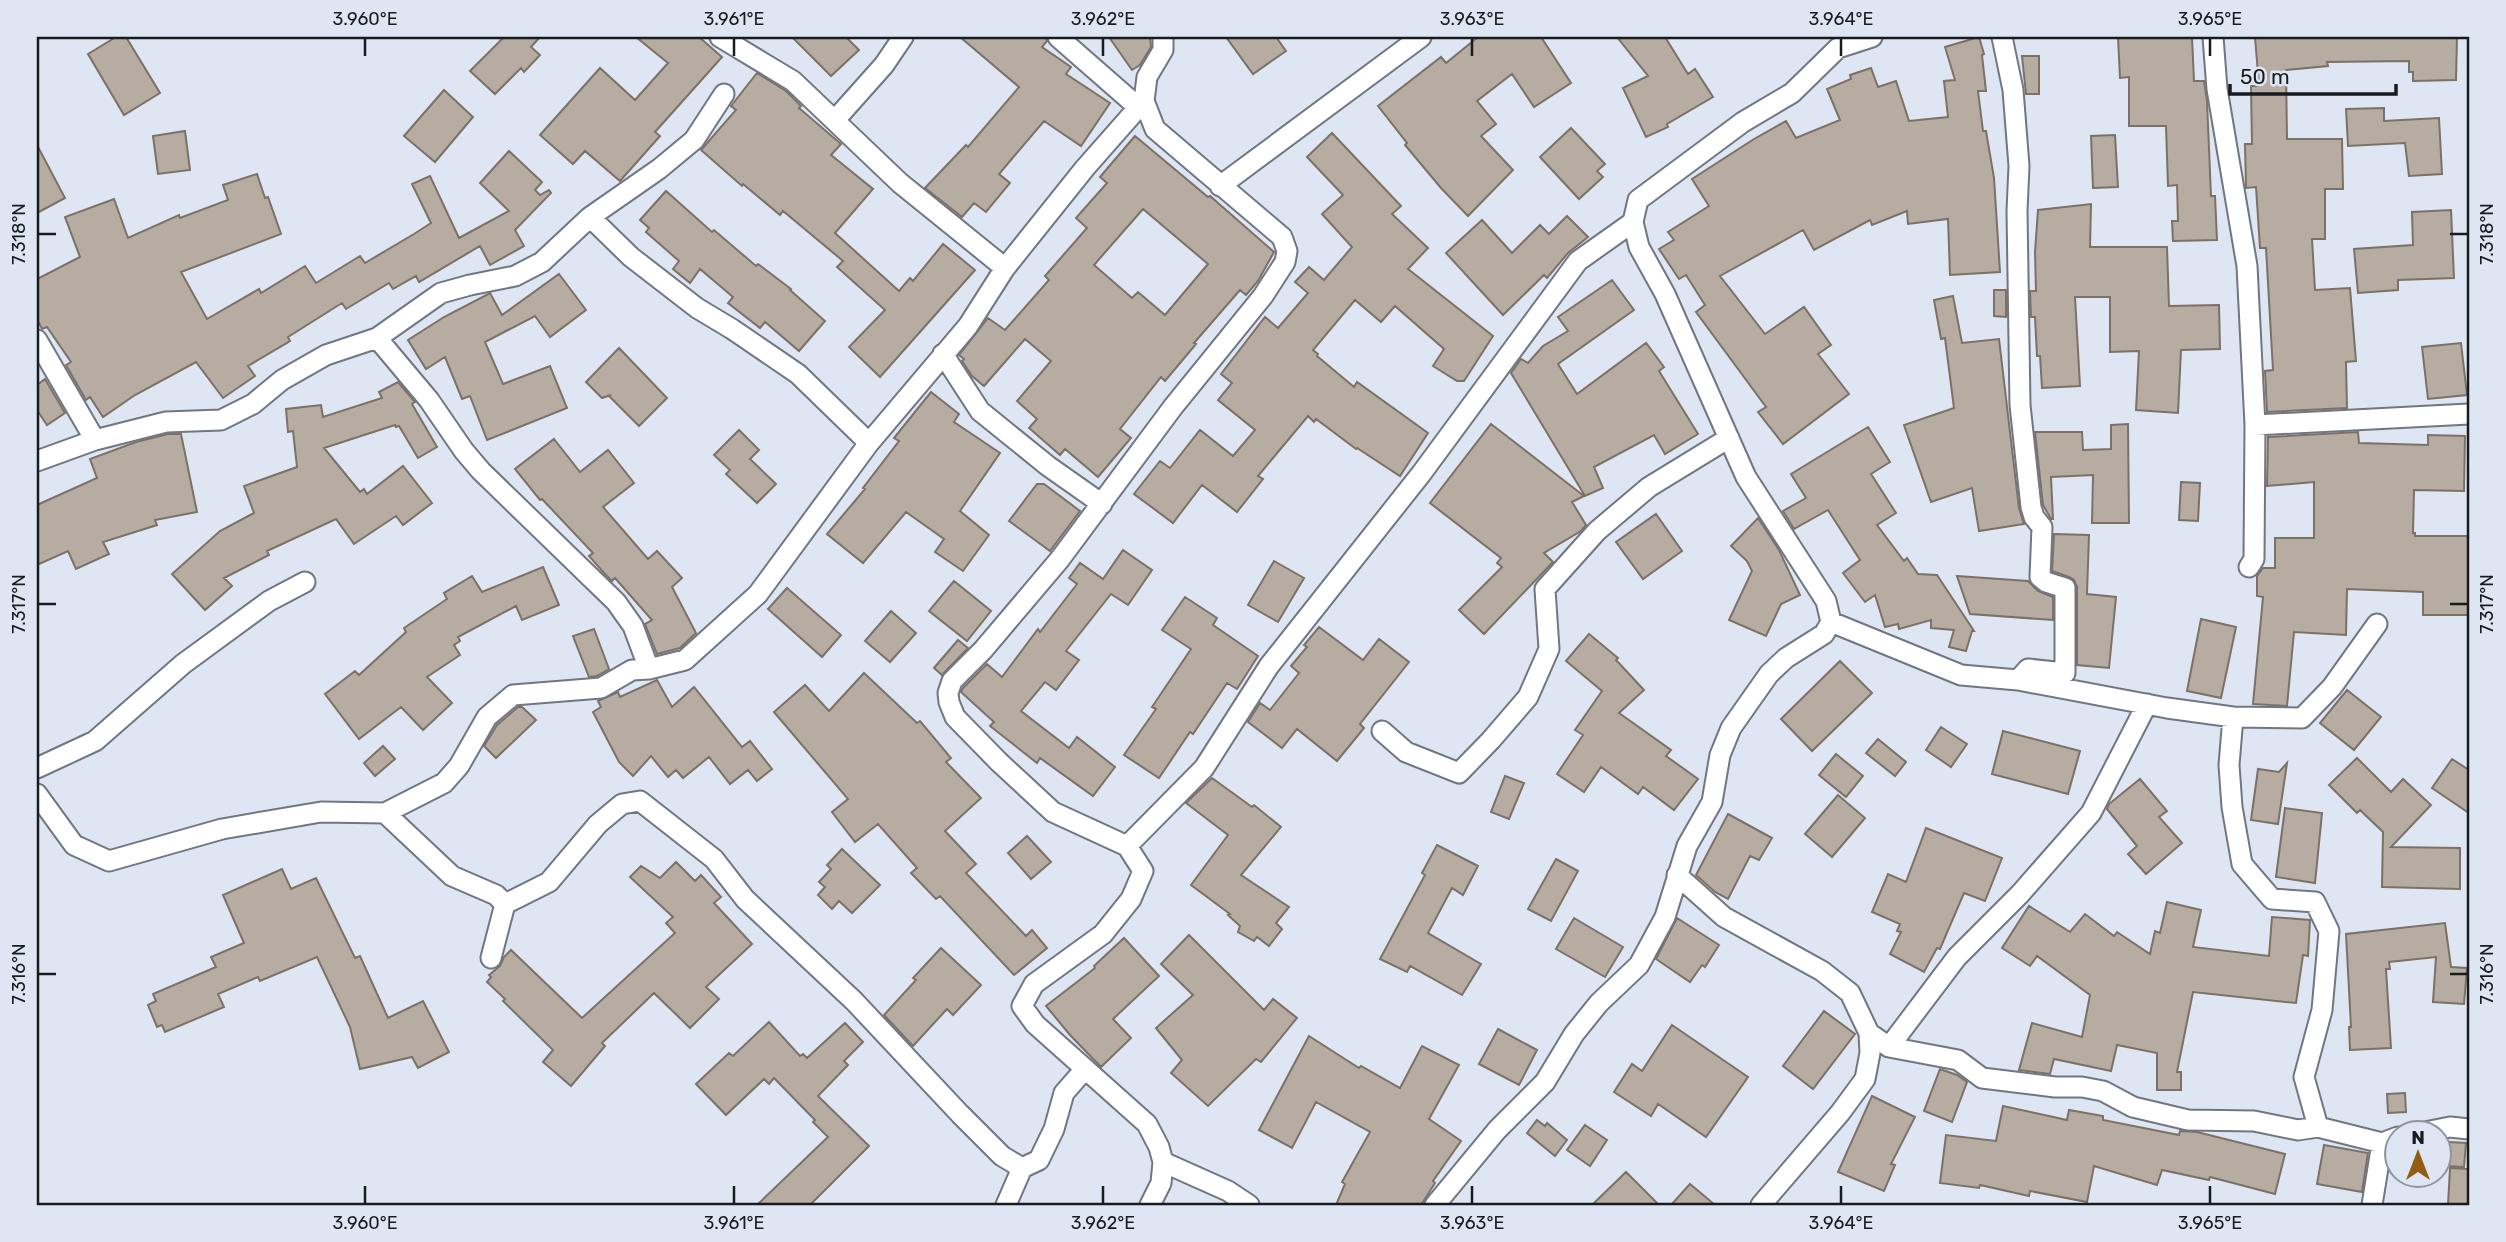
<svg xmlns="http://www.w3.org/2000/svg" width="2506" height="1242" viewBox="0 0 2506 1242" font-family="Rubik,sans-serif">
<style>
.building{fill:#b6aca1;stroke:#7b7167;stroke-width:2;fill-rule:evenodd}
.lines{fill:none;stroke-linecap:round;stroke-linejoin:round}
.minor-casing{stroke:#707682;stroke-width:23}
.minor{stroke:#fff;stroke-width:19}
.ticks{fill:none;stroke:#181b1f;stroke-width:2.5}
.neatline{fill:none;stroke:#181b1f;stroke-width:2.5}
.ticks-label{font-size:18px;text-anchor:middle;fill:#181b1f}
</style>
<rect width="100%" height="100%" fill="#dfe6f3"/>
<path class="building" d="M116 37H126L160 93 124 115 88 54Z
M504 37H540L531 47 540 55 524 72 521 68 495 94 470 71Z
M636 37H699L722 57 655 132 660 136 620 181 585 151 573 164 540 135 600 68 635 100 668 63Z
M792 37H846L859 50 831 76Z
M960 37H1046L1047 41 1042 47 1071 67 1066 74 1110 103 1081 146 1044 121 999 174 1010 183 986 212 974 203 962 217 925 188 966 145 968 147 1019 87Z
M1109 37H1150L1151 47 1140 65 1132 70Z
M1226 37H1276L1286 51 1253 74Z
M1478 37H1541L1571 83 1534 107 1512 74 1477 101 1496 124 1481 136 1513 170 1468 216 1441 188 1405 145 1407 143 1378 106 1441 57 1446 63Z
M1617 37H1665L1688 74 1695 69 1713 97 1667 124 1668 127 1646 137 1623 88 1648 76Z
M1979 37 1984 54 1982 55 1986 91H1978L1983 131H1986L1994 178 2000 272 1950 275 1948 219 1908 224 1907 211 1872 225 1870 220 1814 250 1803 230 1720 276 1765 334 1804 307 1831 345 1818 354 1849 394 1783 444 1758 412 1766 407 1696 312 1705 305 1686 275 1679 279 1659 249 1674 240 1668 232 1709 206 1692 179 1754 139 1786 121 1796 138 1840 120 1827 89 1851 79 1850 75 1871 68 1878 87 1896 81 1909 121 1948 117 1944 81 1955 80 1945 47Z
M2118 37H2192L2194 81H2204L2207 101 2211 196H2215L2217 240 2173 241 2172 221H2178L2177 185 2168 186 2166 126H2129V77L2120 78Z
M2255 37H2457L2456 80 2413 81V72H2409V61L2327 62 2328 66 2286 70 2287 139H2342L2343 189H2325V239H2312L2315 290 2350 288 2356 361 2346 362 2347 408 2267 412 2265 371 2273 370 2266 248H2260L2256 187 2246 188 2245 144H2252L2251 86H2259Z
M2022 56H2039V94H2026Z
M757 73 786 91 801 106 799 108 841 144 831 155 873 189 835 233 899 291 910 278 913 281 943 244 975 270 880 377 849 347 885 310 837 267 843 261 783 211 780 215 743 184 742 186 701 150 736 110 731 106Z
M444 90 473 117 435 162 404 136Z
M2384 108V121L2439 118 2442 174 2409 176 2405 143 2348 146 2346 109Z
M1571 128 1605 164 1597 171 1603 177 1579 199 1540 157Z
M185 131 190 170 158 174 153 136Z
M1332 133 1401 206 1392 214 1428 248 1408 269 1493 336 1464 381H1457L1433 366 1444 349 1395 306 1381 322 1355 300 1313 350 1318 354 1317 356 1354 387 1357 382 1428 433 1400 476 1357 448 1356 449 1316 419 1314 422 1308 416 1258 476 1263 479 1237 512 1202 485 1173 523 1134 494 1160 461 1170 468 1200 430 1233 456 1255 430 1218 400 1232 383 1221 374 1265 317 1278 328 1308 293 1295 282 1309 267 1324 280 1352 247 1322 214 1343 195 1307 157Z
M2115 135 2118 187 2093 188 2091 136Z
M1135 136 1208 197 1210 196 1274 252 1258 281 1246 295 1240 290 1194 343 1196 344 1165 381 1161 377 1120 429 1131 438 1098 477 1065 449 1060 455 1029 428 1037 419 1017 401 1051 361 1025 339 984 386 972 376 962 361 964 359 959 355 988 318 1005 330 1049 280 1045 276 1087 228 1076 218 1107 183 1100 177ZM1143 209 1208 264 1165 315 1138 292 1132 298 1094 265Z
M37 145 65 198 37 213Z
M509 151 542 182 535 190 540 195 549 190 551 193 515 230 524 246 490 265 480 246 419 282 416 276 393 289 389 283 346 309 342 303 288 337 290 341 248 366 255 376 223 398 196 362 135 395 103 417 90 397 86 400 66 365 71 362 47 327 42 329 37 319V279L80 257 65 217 114 199 128 238 179 215 180 218 228 200 223 185 257 174 265 198 268 197 281 234 181 272 207 319 259 289 261 293 305 266 316 283 360 256 365 263 414 234 431 223 412 184 430 176 459 238 509 211 480 183Z
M666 191 712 232 714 230 756 266 758 264 791 289 790 290 825 321 799 351 765 322 760 328 728 303 733 297 700 269 690 283 673 269 679 261 646 232 649 228 640 220Z
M2091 204 2090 247H2167L2169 306 2219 305 2220 349 2181 350 2178 413 2136 410 2139 351 2110 352V297H2075L2080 386 2042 388 2040 356H2037L2035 317H2031L2030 291H2036L2035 252 2038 210Z
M2451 210 2454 278 2398 280V290L2358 293 2354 249 2413 245 2412 212Z
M1567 216 1588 237 1568 253 1547 278 1544 275 1503 315 1446 253 1482 220 1512 253 1540 225 1549 234Z
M559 274 586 310 550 337 535 316 485 342 503 384 550 366 567 408 487 440 470 396 462 399 445 357 426 369 408 340 444 317 490 293 502 315Z
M1612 280 1634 310 1558 364 1577 394 1646 343 1664 367 1659 371 1698 434 1665 454 1654 435 1594 467 1603 488 1585 496 1511 373 1521 359 1528 363 1543 346 1568 331 1558 317Z
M1994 290H2006V317L1994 316Z
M1953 296 1962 343 1999 339 2019 508 2024 524 1979 531 1972 488 1931 502 1904 425 1954 408 1945 338 1941 339 1934 300Z
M2461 343 2467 395 2428 399 2422 347Z
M619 348 667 398 639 426 609 396 611 395 602 398 586 382Z
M45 379 65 413 47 425 37 410V385Z
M398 382 415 402 412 404 437 447 418 458 399 426 396 427 395 425 324 448 360 492 364 489 367 494 403 466 432 503 403 525 396 516 354 544 336 519 267 551 269 555 224 578 232 586 205 610 172 574 220 531 254 513 244 486 297 467 293 431 288 432 286 409 321 405 323 417 382 398 379 392Z
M931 392 959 414 954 422 1000 453 960 511 989 535 963 571 935 552 944 539 906 512 863 563 827 534 865 489 863 488 899 441 894 438Z
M1491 424 1584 496 1572 502 1586 525 1581 531 1544 553 1553 562 1484 634 1459 610 1502 567 1497 563 1501 558 1430 503Z
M2128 424 2129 523H2092L2093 475 2051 477 2053 519H2051L2043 505 2035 432H2082L2083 450 2111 449V425Z
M1868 427 1890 462 1871 474 1896 513 1877 525 1904 561 1907 558 1918 574 1937 575 1974 631H1972L1966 651 1949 647 1954 630 1931 628V620L1899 629 1898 624 1885 627 1875 595 1865 602 1843 573 1860 560 1828 510 1794 529 1783 511 1806 498 1791 474Z
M739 430 759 450 750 459 776 484 757 503 726 474 730 470 714 455Z
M2358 432 2359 443 2428 445V435L2465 436 2464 491 2414 490 2413 533H2415V536H2469V615H2423V592L2347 589 2346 635 2294 632 2287 706 2253 704 2263 597 2257 596V576L2263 568H2275V538H2314V482L2267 486 2268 437Z
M168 434H181L197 512 155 520 157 525 103 542 109 554 76 569 68 551 37 565V505L97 478 90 459 136 442Z
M554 439 580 472 608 450 634 483 603 507 648 559 657 551 682 578 672 587 696 633 680 648 657 654 645 624 652 620 615 578 612 581 604 573 589 556 593 553 542 499 540 500 515 469Z
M2181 482 2200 483 2198 521 2179 520Z
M1037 484H1044L1080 511 1050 551 1009 521Z
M1656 514 1682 551 1643 579 1616 542Z
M1758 518 1779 550 1800 595 1781 604 1766 636 1729 620 1752 571 1747 561 1731 546Z
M2054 534 2089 535 2087 594 2116 597 2109 668 2077 665V587L2074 580 2069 577 2052 571Z
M1123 550 1152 570 1128 605 1111 594 1066 651 1079 660 1056 690 1045 682 1021 711 1069 748 1077 737 1115 767 1093 796 1040 758 1037 763 990 726 994 722 961 692 963 688 987 664 1002 677 1038 629 1040 632 1077 584 1069 578 1080 563 1103 579Z
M1274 561 1304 578 1278 622 1248 605Z
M543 567 559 605 522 620 516 606 458 637 460 641 454 645 460 655 427 677 452 703 423 730 401 707 359 739 325 694 355 671 359 675 406 632 404 628 447 599 444 593 472 576 482 592Z
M1957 576 2028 581 2038 591 2053 597V620L1970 614Z
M954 581 991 611 967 641 929 611Z
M787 588 841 635 822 657 768 609Z
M1185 597 1217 618 1213 625 1258 656 1237 689 1227 683 1193 734 1190 732 1159 778 1124 755 1156 709 1152 707 1191 649 1162 630Z
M891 611 916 633 890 662 865 641Z
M2201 619 2236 627 2221 698 2187 691Z
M1319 627 1363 660 1379 639 1409 662 1360 724 1364 728 1337 761 1297 729 1282 748 1248 722 1260 703 1270 710 1299 673 1291 666 1307 647 1304 645Z
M594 629 609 669 597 676 589 677 573 636Z
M1589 634 1618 658 1616 660 1644 690 1619 713 1671 750 1666 756 1698 779 1674 810 1643 787 1638 794 1601 767 1584 792 1557 774 1583 735 1575 730 1602 691 1566 661Z
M958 640 968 648 942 675 934 668Z
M1840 661 1872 693 1812 751 1781 719Z
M864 673 917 723 920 721 951 758 946 762 981 798 945 831 976 864 966 873 1026 936 1032 930 1047 948 1014 975 940 896 936 899 911 873 917 868 878 824 855 842 832 812 848 799 774 712 805 685 829 711Z
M657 680 672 707 694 687 742 747 750 741 772 769 757 781 748 770 730 784 709 757 683 778 676 770 668 777 651 756 633 776 619 762 593 712 601 707 598 701 618 692 620 697Z
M2347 690 2381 717 2354 750 2320 723Z
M518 707H522L536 720 496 758 484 746 497 725Z
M1941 727 1967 744 1951 767 1926 750Z
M2003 731 2080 751 2068 794 1992 774Z
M1878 739 1906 762 1895 776 1866 753Z
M383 746 395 759 375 776 364 763Z
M1836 754 1863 776 1846 797 1819 775Z
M2357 758 2391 792 2403 779 2431 805 2391 847 2460 848V889L2382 887 2383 832 2360 810 2357 813 2329 785Z
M2452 759 2469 770V813L2432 788Z
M2287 763 2278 824 2251 820 2258 769 2279 772Z
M1505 776 1524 783 1509 819 1491 812Z
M1212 778 1252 807 1254 805 1281 827 1241 875 1289 907 1276 923 1282 929 1269 946 1257 937 1254 941 1238 932 1240 926 1228 915 1230 914 1191 885 1228 835 1186 803Z
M2140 779 2167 811 2159 817 2182 843 2146 874 2128 854 2137 846 2107 809 2109 804Z
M1838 795 1865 818 1832 857 1805 834Z
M2285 808 2322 813 2315 883 2276 877Z
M1728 814 1772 838 1759 860 1750 856 1728 899 1715 892 1696 875Z
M1926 828 2002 858 1985 901 1964 893 1940 949 1937 948 1924 972 1890 954 1901 932 1897 931 1900 924 1872 912 1888 874 1906 882Z
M1027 836 1051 862 1031 879 1008 853Z
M1437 845 1478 866 1463 895 1452 888 1428 933 1481 964 1462 995 1410 966 1407 972 1380 959 1425 875 1422 873Z
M842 849 880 885 852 913 839 901 832 909 818 895 825 887 819 882 831 869 827 865Z
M1556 859 1578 871 1551 921 1528 909Z
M676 862 695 881 701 875 721 897 714 903 752 944 706 987 719 999 690 1028 654 993 602 1043 605 1046 571 1086 543 1062 553 1050 503 1001 505 999 487 982 491 977 489 975 500 966 504 957 511 950 582 1018 675 933 666 923 673 917 630 877 641 866 660 878Z
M282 869 291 889 316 878 355 958 360 956 388 1018 423 1001 449 1052 418 1068 412 1057 360 1069 350 1027 317 957 260 981 258 977 218 994 224 1007 165 1032 162 1025 157 1027 148 1005 156 1001 153 994 216 967 211 957 244 943 223 895Z
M2167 902 2201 910 2193 947 2269 956 2272 917 2310 920 2308 956 2303 955 2296 1003 2193 992 2177 1072H2181V1090H2157V1053L2117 1045 2111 1071 2054 1059 2050 1074 2019 1070 2032 1023 2082 1037 2090 995 2037 956 2030 966 2002 948 2029 906 2070 932 2085 914 2114 936 2117 932 2150 954 2155 931 2160 933Z
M1574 918 1623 947 1605 977 1556 949Z
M1677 918 1719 945 1705 967 1702 965 1690 982 1656 959Z
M2445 923 2451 967 2467 968 2464 1004 2433 1002 2436 957 2389 962 2390 969H2386L2391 1048 2350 1050 2349 1027H2351L2346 934Z
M1189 935 1264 1010 1273 999 1297 1018 1261 1062 1256 1059 1208 1106 1171 1073 1182 1060 1156 1028 1193 995 1161 964Z
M1124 938 1159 976 1113 1019 1131 1038 1101 1067 1070 1035 1046 1006 1095 968 1094 966Z
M941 948 981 985 953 1015 947 1009 913 1046 884 1015 916 980 913 978Z
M1824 1011 1855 1034 1813 1089 1783 1066Z
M769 1022 800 1056 803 1054 807 1058 845 1023 863 1042 844 1061 848 1065 818 1096 869 1146 810 1205H757L828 1137 813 1122 815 1120 774 1078 769 1084 764 1079 726 1115 696 1084 729 1053 733 1056Z
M1672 1025 1748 1077 1706 1137 1658 1104 1651 1116 1614 1092 1632 1064 1642 1071Z
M1498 1029 1537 1050 1519 1085 1479 1064Z
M1309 1036 1359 1068 1361 1066 1400 1088 1422 1046 1459 1065 1429 1119 1461 1141 1433 1181 1435 1183 1421 1205H1336L1345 1184 1342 1182 1370 1132 1316 1102 1292 1148 1259 1130Z
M1940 1069 1957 1075 1967 1082 1952 1122 1924 1111Z
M2405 1093 2406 1112 2388 1113 2387 1094Z
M1872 1096 1915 1117 1891 1164 1895 1165 1884 1191 1838 1172Z
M2003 1106 2067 1120 2069 1110 2103 1116V1120L2179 1135 2180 1131 2197 1132 2285 1154 2275 1194 2210 1177 2209 1180 2162 1170 2157 1185 2094 1166 2087 1202 2030 1191 2029 1196 1980 1185 1979 1188 1940 1183 1946 1135 1996 1141Z
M1537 1120 1545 1126 1547 1123 1567 1140 1555 1156 1527 1133Z
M1585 1125 1607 1140 1590 1166 1567 1150Z
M2449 1142 2466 1143 2464 1167 2447 1166Z
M2324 1145 2368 1153 2362 1192 2317 1184Z
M2450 1168 2469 1169V1205H2448Z
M1626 1172 1659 1205H1592Z
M1690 1184 1715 1205H1671Z"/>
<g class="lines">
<g class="minor-casing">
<path id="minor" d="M720 37 793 81 900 183 1005 268
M1058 37 1138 107
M2002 37 2013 90 2019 166 2017 211 2020 405 2031 507 2034 517 2042 527 2040 577 2046 582 2065 588V673L2028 669 2018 680
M2213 37 2217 89 2247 266 2255 425 2254 559 2249 567
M835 120 884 65 903 37
M1220 186 1421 37
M590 217 631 257 697 308 732 329 798 374 869 443
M377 338 429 400 464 451 481 471 616 602 633 626 649 669
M37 340 95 440
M943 354 980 411 1048 466 1102 504
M2255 425 2469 414
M37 461 95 440 166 422 221 420 253 404 282 380 326 355 377 338 441 293 470 285 515 276 542 262 590 217 659 169 694 140 724 94
M1831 622 1961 675 2018 680 2167 708 2233 717 2302 718 2332 687 2377 624
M2233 717 2229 765 2232 807 2242 864 2272 899 2315 902 2329 931 2322 1010 2304 1077 2318 1127
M1382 731 1406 752 1459 773 1491 740 1528 697 1549 649 1545 589 1597 531 1649 487 1729 438
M37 768 95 741 183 664 269 601 305 582
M37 794 74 845 109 861 222 829 321 812 385 813
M1127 846 1204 768 1269 666 1421 474 1578 261 1633 222
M1677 875 1724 917 1822 971 1850 993 1869 1033 1870 1053 1865 1079 1840 1113 1761 1205
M491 958 505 904
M1869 1033 1889 1047 1958 1060 1982 1078 2055 1087H2082L2103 1091 2133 1107 2188 1120 2254 1121 2298 1130 2318 1127 2382 1143 2398 1137
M1889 1047 1957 957 2020 894 2091 813 2147 704
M2415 1134 2450 1127 2469 1129
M1163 1162 1228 1191 1249 1205
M1022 1168 1002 1156 960 1114 854 1001 745 899 714 859 640 801 622 804 598 824 549 882 505 904 496 895 452 876 385 813 444 783 459 766 487 717 513 695 601 688 632 670 649 669 685 660 758 594 869 443 968 326 1005 268 1085 168 1144 101
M1006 1205 1022 1168 1039 1160 1054 1129 1064 1093 1085 1069
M1150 1205 1161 1183 1163 1162 1159 1147 1147 1124 1035 1024 1022 1006 1034 984 1103 934 1131 899 1143 871 1127 846 1053 812 999 762 955 717 949 702 948 693 952 681 983 650 1060 559 1173 407 1263 296 1285 262 1287 251 1282 237 1155 129 1144 101 1147 77 1163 50V37
M1435 1205 1497 1130 1545 1082 1574 1034 1599 1003 1639 965 1665 917 1687 846 1712 802 1720 755 1731 728 1769 674 1786 658 1824 634 1831 622 1826 601 1746 477 1665 294 1639 247 1633 222 1638 200 1743 122 1792 93 1838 48 1872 37
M2372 1205 2382 1143"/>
</g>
<use href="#minor" class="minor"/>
</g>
<path class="ticks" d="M365 38V56M734 38V56M1103 38V56M1472 38V56M1841 38V56M2210 38V56M38 234H56M2450 234H2468M38 604H56M2450 604H2468M38 974H56M2450 974H2468M365 1186V1204M734 1186V1204M1103 1186V1204M1472 1186V1204M1841 1186V1204M2210 1186V1204"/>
<rect width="2506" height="1242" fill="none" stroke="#dfe6f3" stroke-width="77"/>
<g transform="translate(2418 1154)"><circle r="33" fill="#dfe6f3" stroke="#8f959e" stroke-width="2"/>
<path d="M0-5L12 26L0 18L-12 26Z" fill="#935c13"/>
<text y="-10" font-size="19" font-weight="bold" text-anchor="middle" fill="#181b1f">N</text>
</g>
<path d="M2230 84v10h166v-10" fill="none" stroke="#181b1f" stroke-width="3.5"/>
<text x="2240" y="84" font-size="21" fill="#181b1f" stroke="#dfe6f3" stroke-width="5" paint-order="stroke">50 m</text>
<rect x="38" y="38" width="2430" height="1166" class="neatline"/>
<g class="ticks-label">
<text x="365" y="25">3.960°E</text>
<text x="734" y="25">3.961°E</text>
<text x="1103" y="25">3.962°E</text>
<text x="1472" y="25">3.963°E</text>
<text x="1841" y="25">3.964°E</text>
<text x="2210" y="25">3.965°E</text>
<text transform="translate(19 234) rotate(-90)" y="6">7.318°N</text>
<text transform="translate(2487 234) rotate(-90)" y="6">7.318°N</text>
<text transform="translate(19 604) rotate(-90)" y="6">7.317°N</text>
<text transform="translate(2487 604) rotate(-90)" y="6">7.317°N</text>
<text transform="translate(19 974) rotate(-90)" y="6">7.316°N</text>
<text transform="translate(2487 974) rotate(-90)" y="6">7.316°N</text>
<text x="365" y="1229">3.960°E</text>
<text x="734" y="1229">3.961°E</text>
<text x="1103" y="1229">3.962°E</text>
<text x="1472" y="1229">3.963°E</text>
<text x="1841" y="1229">3.964°E</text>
<text x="2210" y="1229">3.965°E</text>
</g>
</svg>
